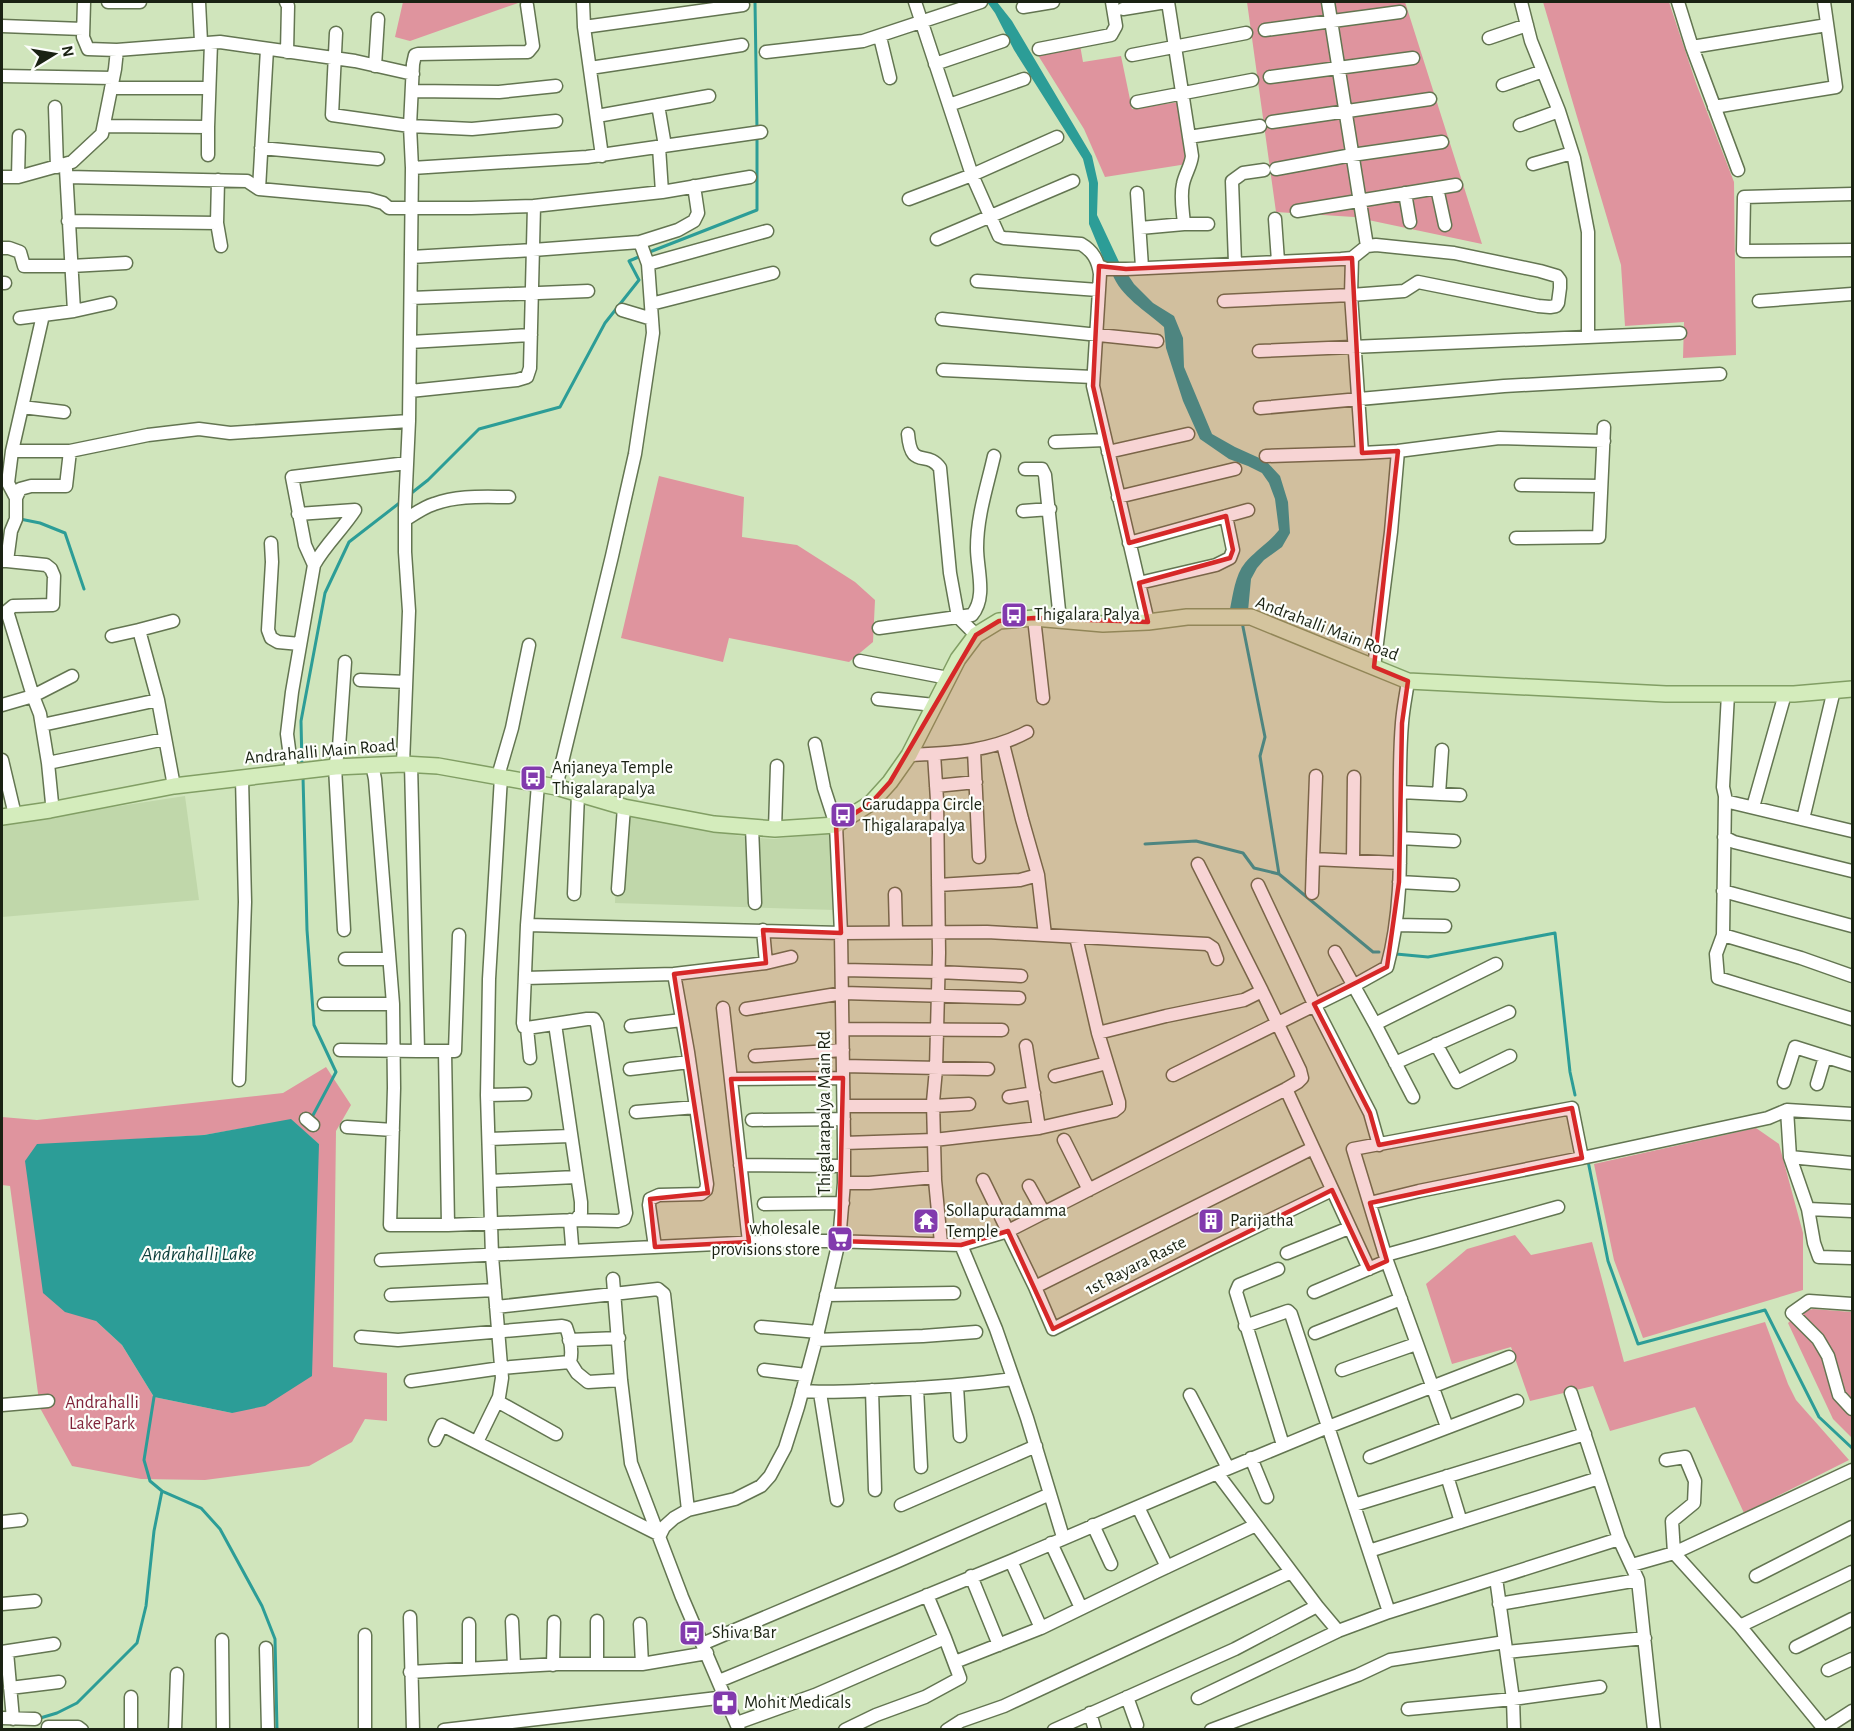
<svg xmlns="http://www.w3.org/2000/svg" width="1854" height="1731" viewBox="0 0 1854 1731" font-family="'Alegreya Sans',sans-serif">
<style>
.built{fill:#c0d7aa}
.green{fill:#df949e;fill-rule:evenodd}
.water{fill:#2c9d97}
.lines{fill:none;stroke-linecap:round;stroke-linejoin:round}
.stream{stroke:#2c9d97;stroke-width:3}
.minor-casing{stroke:#637551;stroke-width:15}
.major-casing{stroke:#819e64;stroke-width:18}
.minor{stroke:#fff;stroke-width:12}
.major{stroke:#d4ecbc;stroke-width:15}
.marked{fill:#d62828;fill-opacity:0.2;stroke:#d62828;stroke-width:4.5;stroke-linejoin:round}
.labels{text-anchor:middle;dominant-baseline:central;stroke-width:4.5;stroke-linejoin:round;paint-order:stroke}
.poi-label{font-size:18px;fill:#1a2213;stroke:#fcfefa;text-anchor:start}
.street-label{font-size:18px;fill:#1a2213;stroke:#fcfefa}
.park-label{font-size:18px;fill:#80233a;stroke:#fcfefa}
.water-label{font-size:20px;font-style:italic;fill:#0e403d;stroke:#fcfefa}
</style>
<rect width="100%" height="100%" fill="#d0e5bc"/>
<path class="built" d="M185 796 199 900 2 917V824Z
M617 814 746 837 774 839 831 833 835 910 615 903Z"/>
<path class="green" d="M403 2H521L410 41 395 37Z
M1247 2H1405L1482 244 1354 217 1276 212Z
M1543 2H1669L1696 83 1734 182 1736 355 1683 358 1684 322 1625 326 1621 265Z
M1080 45 1083 62 1121 56 1132 109 1179 102 1187 164 1105 177 1084 129 1036 52Z
M659 476 744 497 742 537 797 545 855 582 875 600 873 642 849 662 729 638 723 662 621 638Z
M326 1067 351 1105 336 1131 333 1367 387 1373V1421L365 1419 352 1442 309 1466 205 1480 141 1479 72 1466 40 1408 10 1186 2 1185V1117L37 1120 283 1093ZM291 1120 319 1144 232 1413 154 1397 122 1345 96 1321 37 1145 204 1135Z
M1756 1128 1779 1144 1803 1233V1290L1643 1338 1614 1260 1594 1164Z
M1515 1235 1531 1255 1592 1242 1624 1362 1765 1322 1788 1384 1796 1400 1849 1460 1744 1513 1695 1407 1610 1431 1593 1386 1530 1401 1511 1347 1452 1364 1426 1284 1467 1249Z
M1813 1309 1852 1312V1438L1833 1419 1788 1323 1801 1312Z"/>
<path class="water" d="M987 2H997L1012 21 1092 156 1098 183 1097 215 1120 264 1106 265 1089 224V183L1083 159 1014 50 995 13Z
M1126 272 1134 284 1153 303 1174 316 1183 338 1184 367 1212 434 1235 447 1266 461 1280 476 1288 502 1290 533 1282 547 1264 560 1257 568 1251 579 1248 611 1230 609C1233 595 1235 575 1245 563 1255 551 1269 543 1279 530L1275 499 1269 483 1262 473 1248 466 1229 459 1200 439 1183 401 1166 348 1164 327C1146 311 1120 296 1112 273Z
M291 1119 319 1144 312 1376 265 1406 232 1413 154 1397 122 1345 96 1321 65 1312 43 1293 25 1161 37 1144 204 1135Z"/>
<g class="lines">
<path class="stream" d="M755 2 757 130
M647 253 757 210V137
M409 495 428 480 479 429 560 407 605 323 639 280 629 261 641 256
M20 519 40 523 65 533 84 589
M1242 622 1265 737 1260 756 1279 874
M302 767 301 721 325 593 349 542 402 501
M303 777 307 930 314 1025 336 1072 311 1119
M1145 844 1196 841 1243 853 1254 868 1279 874 1373 952H1379
M1396 954 1428 957 1555 933 1570 1072 1575 1095
M1588 1161 1608 1261 1638 1344 1765 1310 1819 1417 1852 1448
M162 1491 201 1508 220 1529 262 1606 275 1639 277 1730
M37 1719 57 1713 77 1703 137 1643 146 1606 154 1531 162 1491 150 1481 144 1460 154 1397 156 1394"/>
<g class="minor-casing">
<path id="minor" d="M84 2 83 37 88 49 117 50
M108 2H140
M199 2 201 42
M286 2 288 6 287 52
M583 2 584 27 602 156
M915 2 972 175 999 236 1004 238 1081 244C1093 251 1098 260 1100 274L1093 386 1148 622
M1168 2 1192 156C1191 166 1185 174 1183 184 1180 197 1183 211 1184 224
M1328 2 1367 246
M1521 2 1531 41 1559 111 1574 158 1588 232V337
M1678 2 1692 47 1738 170
M1023 7 1053 2
M1123 9 1166 2
M2 26 83 29
M584 27 743 5
M1265 30 1400 12
M336 33 332 115 410 126 472 129 556 121
M880 37 890 78
M1489 38 1527 25
M1692 47 1827 25
M1039 49 1111 35 1116 26 1112 2
M766 52 863 41 981 2
M1132 55 1246 33
M935 64 1003 41
M375 66 378 19
M590 68 742 45
M2 76 113 78
M1270 77 1413 58
M1503 85 1543 71
M111 88H209
M413 91 499 92 556 86
M1137 102 1252 80
M658 105 665 146
M949 105 1024 79
M55 107 57 167
M1714 107 1836 87 1824 2
M597 116 709 96
M1272 122 1430 99
M1520 125 1559 111
M104 126 208 127 211 43
M1189 137 1260 126
M659 147 662 192
M261 148 378 159
M208 155V127
M1533 164 1572 153
M412 168 587 157 761 132
M1276 169 1352 155 1442 142
M2 177H18L72 162 102 134 115 69 117 50 220 42 355 61 413 74
M18 177 19 136
M67 177 247 181 259 189 369 199 383 203 389 208H471L534 206
M1437 188 1445 225
M259 189 267 49
M1137 193 1142 267
M1405 193 1410 222
M1852 194 1744 197 1743 251 1852 250
M909 199 972 175 1057 137
M1297 211 1456 185
M1275 219 1278 261
M68 221 217 223 218 180
M217 223 221 246
M1140 228 1184 224H1208
M937 239 1073 181
M640 242 648 264
M2 248H9L20 252 24 266H71L126 263
M411 257 533 250 640 242 678 230 694 221 698 213 694 186
M1352 258 1351 295 1362 453
M1235 263 1232 181 1243 173 1264 170
M1099 266 1106 269H1126L1341 259 1352 258 1367 246 1376 245 1454 253 1540 271 1557 276 1560 280V288L1558 303 1556 306 1550 307 1538 306 1418 282 1404 291 1351 295 1224 301
M977 281 1098 290
M2 283H5
M411 298 588 291
M1759 301 1852 294
M651 304 773 273
M622 310 652 319
M74 311 110 303
M20 318 43 315
M942 319 1157 341
M410 342 531 335
M1259 351 1680 333
M943 370 1093 377
M410 391 517 380 527 377 530 368 534 206 662 192 750 177
M22 407 64 412
M1260 408 1504 386 1720 374
M908 434C911 471 927 449 940 468L950 573 958 617 976 635
M1055 442 1105 440
M12 451H70L148 435 199 429 230 433 409 421
M1108 452 1188 434
M1266 456 1362 453 1398 451
M1025 469H1042L1045 475 1060 620
M1521 485 1601 486
M1118 497 1235 469
M16 498 8 483 12 451 43 315 74 311 66 169
M1023 511 1050 509
M298 514 355 510C342 530 325 545 314 565
M405 520C414 514 424 507 434 504 458 495 484 497 509 497
M1516 538 1599 537 1604 427
M271 543 272 562 268 630 271 638 278 642 300 644
M1129 543 1248 510
M2 561H7L11 531 16 519V498L20 489 31 486H66L70 451
M7 561 46 565 51 569 54 576 53 605 13 606 7 611 33 696 40 714 48 763 52 803 50 810
M1139 583 1216 565 1230 558 1233 550 1226 516
M1034 618 1043 698
M879 628 972 615C987 597 977 570 977 548 977 516 987 487 994 456
M139 630 173 621
M112 636 139 630 158 700 174 786
M860 661 948 678
M1374 667 1391 532 1398 451 1499 438 1604 441
M360 680 406 682
M1728 694 1723 787 1725 796 1723 935 1716 954 1718 978 1852 1019
M878 699 934 705
M2 705 33 696 72 676
M42 725 158 700
M1003 744 1022 819 1038 875 1045 935
M974 750 979 857
M934 754 937 800 939 953 936 1069 933 1102 935 1180 941 1243
M909 755C950 753 990 752 1027 732
M2 760 15 815
M48 763 165 739
M403 764 409 611 405 552V508L409 421 412 168 410 126 413 64 415 55 418 54 528 52 533 46 527 5
M372 765 375 779 393 1004 394 1088 390 1225H448L445 1051H418L411 764
M292 772 287 734 292 692 314 565 305 545 292 477 407 463
M498 776 512 728 529 645
M936 786 976 782
M556 787 612 556 635 454 653 333 648 264 767 231
M1401 792 1460 795
M1439 794 1442 750
M1725 801 1852 831
M1753 807 1785 694
M1803 819 1834 690
M752 827 755 903
M775 829 777 766
M1724 837 1734 842 1852 871
M1400 838 1454 841
M1313 859 1316 776
M1353 861 1354 777
M1198 864 1262 991
M1399 882 1453 885
M938 885 1020 880 1038 875
M1258 885 1314 1004 1370 1113 1379 1145
M618 889 624 807
M1723 891 1852 926
M1312 893 1313 859 1400 863
M574 894 578 794
M895 894 896 932
M527 925 841 933 987 932 1207 944 1213 948 1217 959
M1396 925 1445 926
M344 930 335 767 339 747 345 662
M1723 935 1801 958 1852 976
M1076 937 1098 1033 1166 1016 1244 1000 1262 991 1300 1070 1302 1078 1298 1082 1286 1089 1369 1269
M1335 952 1375 1024 1413 1097
M345 959H389
M766 963 791 957
M843 970 938 972 1021 976
M674 974 766 963 763 930
M525 978 674 974 688 1052 707 1184 706 1190 701 1194 659 1195 650 1199 649 1205 655 1247
M324 1004H393
M723 1008 749 1242
M746 1009 843 993 1019 998
M555 1024 581 1202V1213L576 1220
M1375 1024 1496 964
M631 1026 682 1020
M527 1028 530 1058
M843 1029 1002 1030
M1436 1044 1457 1082 1510 1056
M1026 1046 1039 1128
M340 1050 418 1051
M445 1051H455L459 935
M755 1056 843 1050
M1395 1063 1509 1012
M843 1066 988 1069
M630 1069 689 1062
M1173 1075 1353 986 1387 967C1409 887 1395 804 1402 723 1403 709 1406 695 1408 681
M1055 1076 1107 1063
M731 1079 843 1078
M239 1080 245 902 242 778
M1784 1082 1795 1047 1852 1065
M1817 1084 1825 1057
M487 1095 525 1094
M1009 1097 1034 1093
M844 1106H934L969 1104
M1787 1110 1790 1157 1808 1209 1814 1243 1819 1257 1852 1258
M636 1112 696 1107
M306 1119 313 1125
M752 1120 844 1119
M347 1127 393 1130
M489 1139 570 1136
M1064 1140 1089 1190
M844 1143 934 1140 1039 1128 1114 1111 1119 1107V1102L1098 1033
M1790 1157 1852 1163
M1582 1158 1768 1118 1787 1110 1852 1114
M740 1165 844 1166
M983 1180 1035 1287 1053 1329 1212 1248 1332 1190
M490 1181 576 1177
M844 1183H869L935 1177
M1029 1186 1044 1213
M1370 1203 1419 1191 1582 1158 1572 1108 1353 1149 1387 1261
M764 1204 843 1203
M1808 1209 1852 1211
M570 1220 572 1245
M448 1225 576 1220 618 1221 624 1219 626 1213 597 1024 594 1019H587L527 1028 524 1027 523 1023 527 925 538 784
M961 1245 996 1329 1027 1418 1063 1537
M1287 1253 1349 1228
M1386 1255 1558 1207
M381 1260 779 1241H830L961 1245 1008 1231 1286 1089
M1278 1269 1239 1285 1236 1292 1283 1445
M613 1279 621 1380 631 1463 682 1597 739 1730
M1035 1287 1313 1148
M1314 1292 1387 1261 1447 1427
M391 1295 495 1290
M826 1295 954 1293
M1852 1304 1809 1301 1792 1313 1818 1339 1828 1356 1839 1395 1852 1409
M496 1307 658 1289 664 1294 688 1510
M1245 1326 1288 1311 1291 1314 1389 1612 1338 1631 1317 1606
M761 1327 818 1332
M1315 1333 1401 1299
M361 1337 398 1340 562 1326 566 1327C570 1338 573 1351 570 1362L577 1373 588 1382 621 1380
M569 1340 619 1338
M816 1340 923 1336 976 1332
M764 1370 806 1375
M1342 1370 1416 1344
M411 1381 501 1368 570 1362
M957 1386 960 1436
M917 1388 921 1467
M872 1390 875 1490
M802 1391C828 1393 854 1391 880 1390 925 1388 969 1385 1013 1379
M820 1393 837 1500
M1571 1393 1619 1539 1638 1580 1654 1730
M1190 1395 1228 1468
M497 1401 556 1434
M2 1405 48 1401
M435 1440 442 1425 660 1535
M477 1442 499 1397 502 1378 492 1256 487 1095 489 979 501 777
M1370 1457 1517 1401
M1251 1458 1267 1497
M1666 1460 1685 1457 1695 1481 1694 1503 1672 1521 1674 1553 1740 1626 1825 1730
M1217 1473 1328 1427 1509 1357
M1447 1476 1461 1522
M901 1505 1036 1446
M1354 1505 1585 1434
M1138 1507 1167 1567
M2 1522 21 1520
M1093 1525 1111 1564
M660 1535 664 1527 674 1518 688 1510 735 1499 761 1486 770 1476 785 1448 798 1407 816 1340 839 1241 844 1183V1143L841 933 836 825 824 788 815 744
M1051 1543 1081 1608
M1369 1551 1599 1478
M1011 1561 1041 1628
M1632 1565 1674 1553 1852 1470
M971 1576 999 1645
M1756 1576 1852 1527
M1496 1578 1513 1699 1514 1730
M927 1595 945 1638
M2 1604 35 1601
M1499 1604 1638 1580
M1389 1612 1619 1539
M410 1617 413 1730
M512 1621 514 1666
M469 1624V1669
M640 1624 642 1664
M1740 1626 1852 1572
M222 1640 223 1730
M702 1644 898 1561 1050 1494
M1796 1647 1852 1619
M266 1648 268 1730
M2 1652 54 1644
M7 1652 13 1719
M1507 1652 1645 1638
M955 1662 1041 1628 1156 1572 1256 1525
M597 1664V1621
M553 1665 554 1622
M1828 1670 1852 1659
M410 1672 558 1664H642L707 1653
M719 1681 1011 1561 1217 1473 1317 1606 1235 1649 1054 1730
M10 1688 59 1682
M131 1697V1730
M1127 1697 1137 1725
M1198 1698 1338 1631
M1408 1709 1513 1699 1600 1687
M1090 1713 1095 1730
M2 1718 35 1719
M737 1723 815 1695 945 1638 960 1678 925 1697 876 1715 845 1730
M1824 1729 1852 1711
M48 1730V1727H78L82 1730
M175 1730 177 1674
M365 1730V1635
M444 1730 726 1697
M947 1730 961 1721 1004 1706 1291 1572
M1211 1730 1358 1675 1390 1660 1505 1642"/>
</g>
<g class="major-casing">
<path id="major" d="M2 817 50 810 174 786 335 767 403 764 438 766 556 787 624 807 714 824 775 829 836 825 871 803 890 782 909 755 958 659 976 635 999 621 1034 618 1103 624 1148 622 1187 617H1251L1408 681 1666 694H1794L1852 689"/>
</g>
<use href="#minor" class="minor"/>
<use href="#major" class="major"/>
</g>
<path class="marked" d="M1352 258 1362 453 1398 451 1374 667 1408 681 1402 723 1399 882 1387 967 1314 1004 1370 1113 1379 1145 1572 1108 1582 1158 1370 1203 1387 1261 1369 1269 1332 1190 1053 1329 1008 1231 961 1245 839 1241 843 1078 731 1079 749 1242 655 1247 650 1199 708 1193 674 974 766 963 763 930 841 933 836 825 871 803 890 782 976 635 999 621 1034 618 1148 622 1139 583 1230 558 1233 550 1226 516 1129 543 1093 386 1099 266 1126 269Z"/>
<defs>
<g id="bus-square" transform="scale(1.35)"><rect x="-9" y="-9" width="18" height="18" rx="4" fill="#823aad" stroke="#fcfefa"/><path d="M-5-6H5V4H4V6H2V4H-2V6H-4V4H-5ZM-3.5-4V0h7V-4ZM-3.5 1.2v1.5H-2V1.2ZM2 1.2v1.5H3.5V1.2Z" fill="#fff"/></g>
<g id="temple-square" transform="scale(1.35)"><rect x="-9" y="-9" width="18" height="18" rx="4" fill="#823aad" stroke="#fcfefa"/><path d="M0-6L5-2H3V0L6.5 2.5H4V6H1.5V3h-3V6H-4V2.5H-6.5L-3 0V-2H-5Z" fill="#fff"/></g>
<g id="building-square" transform="scale(1.35)"><rect x="-9" y="-9" width="18" height="18" rx="4" fill="#823aad" stroke="#fcfefa"/><path d="M-4-6H4V6H1V3H-1V6H-4ZM-2.5-4.3h1.7v1.8h-1.7ZM.8-4.3h1.7v1.8H.8ZM-2.5-1h1.7V.8h-1.7ZM.8-1h1.7V.8H.8Z" fill="#fff"/></g>
<g id="supermarket-square" transform="scale(1.35)"><rect x="-9" y="-9" width="18" height="18" rx="4" fill="#823aad" stroke="#fcfefa"/><path d="M-6-5.5h2.5l.6 2H6L4.5 2H-2.5L-4.4-4H-6ZM-1.5 3.2a1.3 1.3 0 1 0 .1 0ZM3 3.2a1.3 1.3 0 1 0 .1 0Z" fill="#fff"/></g>
<g id="pharmacy-square" transform="scale(1.35)"><rect x="-9" y="-9" width="18" height="18" rx="4" fill="#823aad" stroke="#fcfefa"/><path d="M-2-6h4v4h4v4h-4v4h-4v-4h-4v-4h4Z" fill="#fff"/></g>
</defs>
<g fill-rule="evenodd">
<use href="#bus-square" x="1014" y="615"/>
<use href="#bus-square" x="533" y="778"/>
<use href="#bus-square" x="843" y="815"/>
<use href="#temple-square" x="926" y="1221"/>
<use href="#building-square" x="1211" y="1221"/>
<use href="#supermarket-square" x="840" y="1239"/>
<use href="#bus-square" x="692" y="1633"/>
<use href="#pharmacy-square" x="725" y="1703"/>
</g>
<g class="labels">
<g class="poi-label">
<text x="1034" y="615">Thigalara Palya</text>
<text x="552" y="768">Anjaneya Temple<tspan x="552" dy="21">Thigalarapalya</tspan></text>
<text x="862" y="805">Garudappa Circle<tspan x="862" dy="21">Thigalarapalya</tspan></text>
<text x="946" y="1211">Sollapuradamma<tspan x="946" dy="21">Temple</tspan></text>
<text x="1230" y="1221">Parijatha</text>
<text x="820" y="1229" text-anchor="end">wholesale<tspan x="820" dy="21">provisions store</tspan></text>
<text x="712" y="1633">Shiva Bar</text>
<text x="744" y="1703">Mohit Medicals</text>
</g>
<g class="street-label">
<text transform="translate(1327 629) rotate(21)">Andrahalli Main Road</text>
<text transform="translate(320 752) rotate(-5)">Andrahalli Main Road</text>
<text transform="translate(825 1113) rotate(-90)">Thigalarapalya Main Rd</text>
<text transform="translate(1136 1266) rotate(-27)">1st Rayara Raste</text>
</g>
<g class="park-label">
<text x="102" y="1403">Andrahalli<tspan x="102" dy="21">Lake Park</tspan></text>
</g>
<g class="water-label">
<text x="198" y="1254">Andrahalli Lake</text>
</g>
</g>
<rect width="1854" height="1731" fill="none" stroke="#1a2213" stroke-width="6"/>
<g transform="translate(54 54) rotate(79)" stroke="#fcfefa" stroke-width="4.5" paint-order="stroke">
<path d="M0-4.5L10 22L0 15L-10 22Z" fill="#1a2213"/>
<text y="-9" font-size="16" font-weight="bold" text-anchor="middle" fill="#1a2213">N</text>
</g>
</svg>
